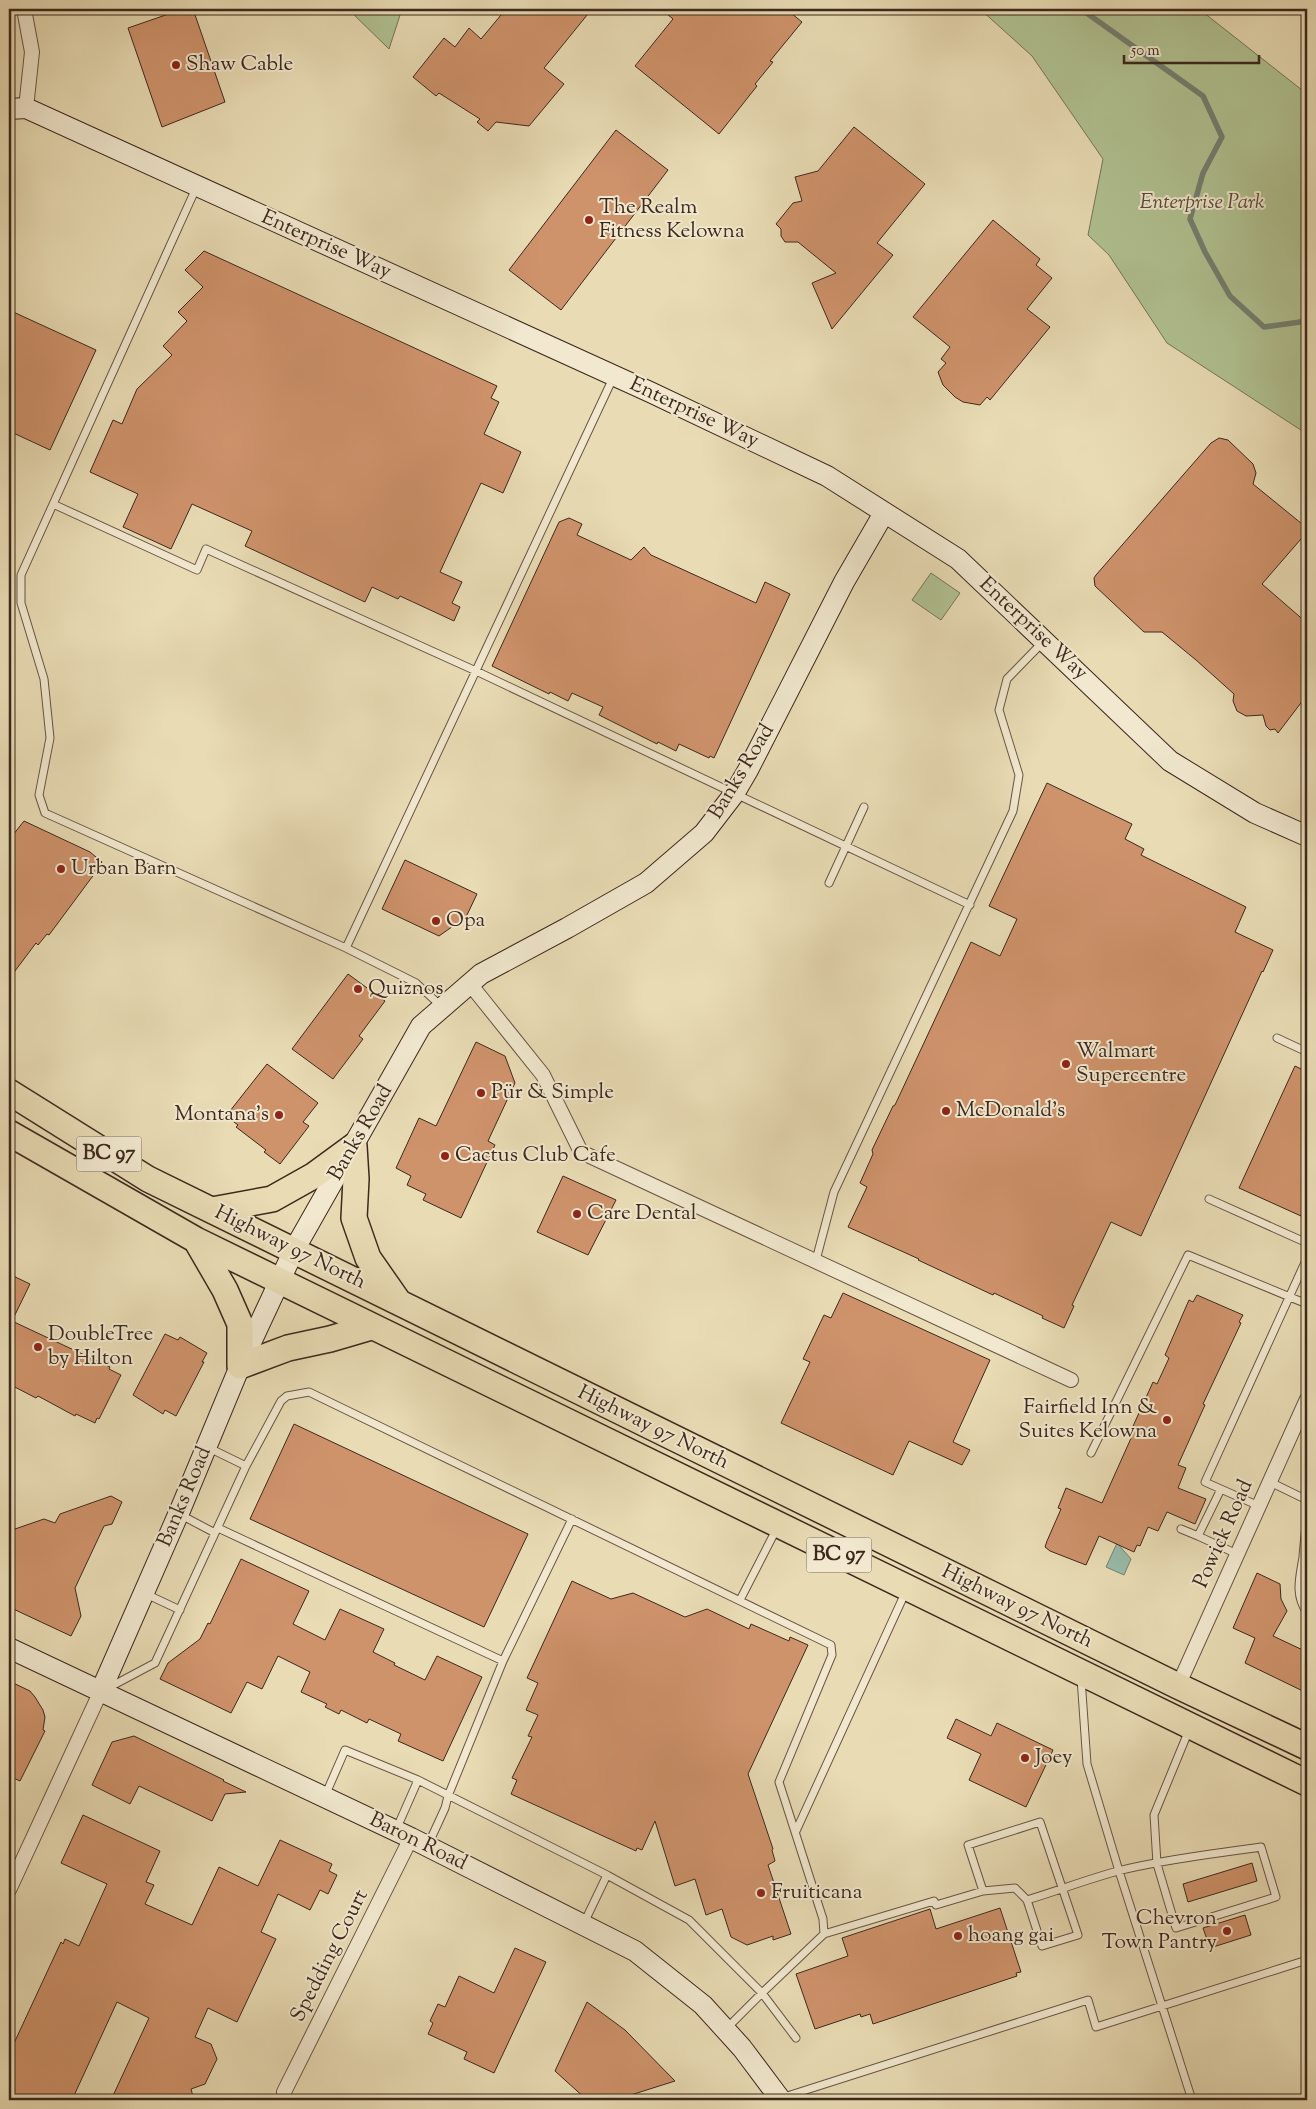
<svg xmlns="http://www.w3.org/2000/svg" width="1316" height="2109" viewBox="0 0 1316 2109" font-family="'Sorts Mill Goudy',serif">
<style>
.green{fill:#b1c292;stroke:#777558}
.water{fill:#98bcaa;stroke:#748172}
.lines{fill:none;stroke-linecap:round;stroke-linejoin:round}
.stream{stroke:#748172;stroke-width:5.5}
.building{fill:#cf936c;stroke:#3d281e}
.lane-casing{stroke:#685544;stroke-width:9}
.street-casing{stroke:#685544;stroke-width:16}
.secondary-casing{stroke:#3d281e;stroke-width:22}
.highway-casing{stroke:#3d281e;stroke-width:28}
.lane{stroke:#f1e8cf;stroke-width:7}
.street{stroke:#f1e8cf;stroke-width:14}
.secondary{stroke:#f1e8cf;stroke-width:20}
.highway{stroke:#e9dcb5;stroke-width:25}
.poi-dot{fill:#8f2418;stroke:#f1e8cf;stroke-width:2}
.labels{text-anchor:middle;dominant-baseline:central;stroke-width:4;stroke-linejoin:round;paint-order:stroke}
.shield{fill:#f1e8cf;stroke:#736253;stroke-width:1}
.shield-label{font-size:20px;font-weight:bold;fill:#3d281e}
.poi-label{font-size:21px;fill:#3d281e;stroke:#f1e8cf;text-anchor:start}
.park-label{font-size:21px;font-style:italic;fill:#5a4e3b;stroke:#f1e8cf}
.street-label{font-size:21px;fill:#3d281e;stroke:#f1e8cf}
</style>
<rect width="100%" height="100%" fill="#e9dcb5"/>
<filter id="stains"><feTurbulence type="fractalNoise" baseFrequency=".004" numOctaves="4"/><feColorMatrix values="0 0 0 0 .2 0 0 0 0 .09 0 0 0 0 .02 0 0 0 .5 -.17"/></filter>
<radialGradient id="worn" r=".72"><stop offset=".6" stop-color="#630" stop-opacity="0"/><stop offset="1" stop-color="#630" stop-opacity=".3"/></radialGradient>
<path class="green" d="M348 9H402L389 49Z
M980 9H1199L1307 94V434L1167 343 1109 255 1088 235 1103 159 1032 56Z
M931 573 960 593 941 620 912 600Z"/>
<path class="water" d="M1117 1543 1131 1559 1124 1575 1106 1567Z"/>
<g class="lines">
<path class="stream" d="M1081 9 1203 96 1222 137 1203 173 1190 219 1205 252 1230 296 1264 327 1307 321"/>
</g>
<path class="building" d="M183 9H193L225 102 162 127 128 28Z
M506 9H592L544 68 564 84 529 126 496 122 488 131 477 122 480 119 439 93 436 96 413 77 444 38 455 47 469 28 481 39Z
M661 9H786L802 22 770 61 773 62 755 84 757 86 719 134 635 66 673 19Z
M854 127 925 184 877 243 893 255 832 329 812 283 836 273 798 242H785L781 236V229L776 224 793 203 802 201 795 177 818 171Z
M616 130 668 170 561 310 509 270Z
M993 220 1040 259 1036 265 1052 278 1027 309 1050 327 990 400 987 397 980 405 963 402 955 397 943 385 938 372 946 363 941 359 950 347 913 317Z
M204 251 497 386 491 398 499 402 484 434 521 452 503 493 481 483 440 572 462 582 452 603 460 607 454 621 400 596 398 599 372 587 365 602 245 546 252 531 192 504 171 549 123 527 138 494 90 472 113 420 122 424 137 389 172 355 163 346 187 321 178 312 203 287 185 270Z
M9 310 96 350 50 450 9 431Z
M1219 438 1228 440 1253 464 1256 473 1253 484 1307 528V532L1262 584 1307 623V695L1278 733 1275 729 1270 730 1266 726 1263 715 1246 716 1237 711 1233 701 1234 694 1196 660 1162 632H1144L1095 586 1094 578 1096 575 1211 443Z
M569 518 582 524 577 535 631 560 644 547 651 555 756 603 765 582 790 594 714 758 710 756 709 758 679 744 676 751 658 742 657 744 599 715 603 707 572 693 568 701 550 692 549 694 492 666 559 522Z
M1047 783 1132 824 1125 839 1144 849 1141 855 1246 907 1235 932 1273 950 1263 972 1262 971 1141 1236 1111 1222 1072 1305 1074 1306 1064 1328 1042 1318 1043 1316 994 1293 993 1295 918 1260 919 1259 848 1227 867 1187 860 1183 873 1154 872 1150 893 1106 895 1105 971 942 1000 956 1017 919 989 906Z
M24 821 90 852 102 862 97 868 98 869 49 935 47 934 38 945 36 943 9 979V840Z
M405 860 477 894 466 917 439 936 382 909Z
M348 974 385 1001 359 1036 363 1039 333 1079 292 1049Z
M476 1042 505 1056 515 1083 488 1141 495 1145 461 1218 423 1200 426 1194 407 1185 411 1176 396 1168 419 1118 436 1126Z
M267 1064 318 1103 303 1122 309 1126 280 1164 264 1152 266 1150 236 1127 238 1125 226 1116Z
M1295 1066 1307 1072V1201L1301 1216 1239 1188Z
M563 1176 616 1200 588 1255 537 1232Z
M9 1274 30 1284 12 1321 110 1367 109 1369 121 1375 99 1419 97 1418 95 1423 76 1414 75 1416 38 1396 36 1398 9 1384Z
M843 1293 990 1360 953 1442 970 1450 962 1465 909 1441 893 1475 781 1423 810 1362 803 1359 824 1315 831 1318Z
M1197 1295 1243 1315 1239 1322 1241 1323 1203 1404 1205 1405 1178 1465 1186 1468 1178 1488 1206 1499 1195 1524 1167 1512 1158 1531 1148 1527 1140 1546 1137 1545 1134 1552 1099 1536 1086 1565 1050 1551 1045 1547 1047 1541 1061 1509 1058 1508 1066 1488 1102 1503 1132 1436 1129 1435 1153 1382 1157 1384 1169 1358 1165 1355 1189 1300 1193 1302Z
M165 1334 178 1340 180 1337 207 1353 202 1362H204L176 1416 165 1410 163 1414 133 1395Z
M294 1424 528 1534 484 1627 250 1519Z
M111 1496 122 1502 112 1524 104 1526 75 1588 81 1616 71 1636 9 1607V1542L15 1529 44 1519 55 1523 60 1514Z
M241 1559 309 1591 293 1624 325 1640 340 1609 384 1629 373 1652 395 1663 394 1665 425 1680 437 1656 482 1677 443 1761 398 1741 401 1734 369 1719 367 1723 341 1710 339 1714 325 1707 327 1704 301 1692 310 1672 278 1656 262 1689 247 1682 231 1713 160 1679 168 1663 200 1639 208 1623 210 1624Z
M1257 1573 1280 1584 1281 1599 1287 1611 1273 1636 1307 1652V1693L1245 1663 1255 1638 1233 1628Z
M572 1581 611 1599 633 1593 685 1617 707 1609 749 1629 751 1624 789 1641 790 1637 808 1645 748 1774 773 1849 772 1850 775 1861 768 1865 791 1934 773 1940V1936L747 1945 731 1937 722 1909 706 1915 695 1879 675 1886 655 1821 642 1850 637 1848 636 1851 511 1794 517 1780 512 1778 532 1737 528 1736 538 1715 526 1710 538 1683 527 1678Z
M9 1681 30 1691 35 1697 43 1710 45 1717 43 1730 45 1731 20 1781 9 1776Z
M956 1719 991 1736 997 1723 1053 1750 1026 1807 969 1780 981 1754 947 1738Z
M134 1736 224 1780 223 1781 246 1792 225 1794 212 1821 139 1786 130 1804 92 1785 112 1742Z
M83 1815 160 1851 146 1882 154 1885 145 1904 192 1925 219 1867 258 1886 280 1840 332 1864 329 1871 337 1875 328 1894 320 1890 310 1910 278 1894 261 1932 276 1939 237 2022 208 2008 195 2037 211 2044 217 2059 205 2084 191 2089 194 2100H111L149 2018 117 2002 72 2100H24L9 2093V2054L61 1942 63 1944 65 1939 79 1946 107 1884 61 1863Z
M1252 1863 1257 1881 1188 1902 1183 1884Z
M1000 1908 1021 1972 1016 1973 1017 1976 873 2024 870 2014 861 2017 860 2014 815 2029 796 1974 848 1956 842 1938 930 1909 936 1929Z
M1245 1915 1251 1935 1210 1948 1203 1928Z
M515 1948 546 1962 494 2073 464 2059 467 2052 428 2034 433 2023 430 2021 438 2004 445 2007 459 1976 494 1993Z
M587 2002 625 2030 675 2081 615 2100H587L555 2071Z"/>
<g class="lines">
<g class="lane-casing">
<path id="lane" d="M197 186 21 575V603L44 679 50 738 39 795 45 813 346 948 613 378
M53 504 197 570 206 549 476 671 970 905
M829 883 864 807
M346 948 416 983 441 1006
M1277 1038 1307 1052
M1209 1199 1307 1243
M816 1260 834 1192 1013 811 1019 775 999 710 1007 679 1043 642
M1091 1453 1188 1255 1307 1304
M246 1466 281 1401 287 1396 309 1392 831 1645 832 1655 779 1782 823 1919 824 1934 762 1993 796 2038
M1270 1482 1307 1500
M1221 1489 1198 1536 1237 1554
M1259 1506 1205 1482 1307 1258
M1307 1513C1306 1528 1304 1542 1303 1557 1300 1577 1294 1594 1307 1613
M181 1515 215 1533
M218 1528 503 1661 448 1796 445 1808 428 1845
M1181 1529 1198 1536
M146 1594 180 1610
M740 1600 777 1528
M503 1661 572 1519
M1081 1678 1087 1764 1119 1871 1192 2100
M108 1688 155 1663 246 1466 209 1448
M325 1796 345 1750 418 1780
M396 1830 418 1780 607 1875 584 1923
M796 1831 906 1591
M607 1875 689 1920 762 1993 726 2029
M1027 1900 1015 1888 983 1891 968 1845 1040 1822 1078 1935 1042 1946 1027 1900C1057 1891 1088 1879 1118 1871 1165 1859 1214 1854 1261 1847L1276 1897 1176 1928 1157 1864 1154 1815 1189 1730
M824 1934 934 1901 936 1905 983 1891
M781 2098 1088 2000 1096 2027 1307 1960"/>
</g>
<g class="street-casing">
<path id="street" d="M24 9 32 52 26 108
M470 984 543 1075 581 1152 1071 1380
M1178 1686 1307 1399
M9 1890 100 1693
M284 2092 411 1838"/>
</g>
<g class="secondary-casing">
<path id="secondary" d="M9 109 26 108 650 392 827 476 958 559 1170 761 1255 813 1307 836
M9 1648 411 1838 635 1951 703 2005 742 2048 781 2100
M100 1693 181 1508 240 1366 294 1250 421 1026 481 974 567 928 646 883 704 833 734 794 748 770 844 582 884 513"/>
</g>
<g class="highway-casing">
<path id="highway" d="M9 1092 148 1179 1178 1686 1307 1747
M9 1133 196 1240 1307 1783
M354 1146 356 1179 354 1218 368 1258 398 1301
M212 1210 272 1199 313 1176 354 1146
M196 1240 225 1290 240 1324V1366L288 1348 330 1339 371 1327"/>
</g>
<use href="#lane" class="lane"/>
<use href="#street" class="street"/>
<use href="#secondary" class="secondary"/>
<use href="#highway" class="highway"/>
</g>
<g class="poi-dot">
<circle cx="176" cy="65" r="5"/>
<circle cx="589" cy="220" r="5"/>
<circle cx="61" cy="869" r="5"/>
<circle cx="436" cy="921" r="5"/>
<circle cx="358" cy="989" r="5"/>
<circle cx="1066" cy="1064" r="5"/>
<circle cx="481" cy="1093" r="5"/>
<circle cx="946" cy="1111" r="5"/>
<circle cx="279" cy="1115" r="5"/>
<circle cx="445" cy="1156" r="5"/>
<circle cx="577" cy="1214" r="5"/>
<circle cx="38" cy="1347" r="5"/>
<circle cx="1167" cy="1420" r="5"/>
<circle cx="1025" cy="1758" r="5"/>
<circle cx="761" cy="1893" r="5"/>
<circle cx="1227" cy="1931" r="5"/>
<circle cx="958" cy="1936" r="5"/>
</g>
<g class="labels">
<g class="shield">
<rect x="76.5" y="1136.5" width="65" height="35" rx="4"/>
<rect x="806.5" y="1537.5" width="65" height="35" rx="4"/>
</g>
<g class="shield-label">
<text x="109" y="1154">BC 97</text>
<text x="839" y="1555">BC 97</text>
</g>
<g class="poi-label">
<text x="186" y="65">Shaw Cable</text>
<text x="599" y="208">The Realm<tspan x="599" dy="24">Fitness Kelowna</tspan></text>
<text x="71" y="869">Urban Barn</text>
<text x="446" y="921">Opa</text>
<text x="368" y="989">Quiznos</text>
<text x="1076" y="1052">Walmart<tspan x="1076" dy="24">Supercentre</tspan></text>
<text x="491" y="1093">Pür &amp; Simple</text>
<text x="956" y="1111">McDonald's</text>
<text x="269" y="1115" text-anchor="end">Montana's</text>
<text x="455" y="1156">Cactus Club Cafe</text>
<text x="587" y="1214">Care Dental</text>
<text x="48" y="1335">DoubleTree<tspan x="48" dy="24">by Hilton</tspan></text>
<text x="1157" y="1408" text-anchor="end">Fairfield Inn &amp;<tspan x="1157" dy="24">Suites Kelowna</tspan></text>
<text x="1035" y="1758">Joey</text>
<text x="771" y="1893">Fruiticana</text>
<text x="1217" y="1919" text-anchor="end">Chevron<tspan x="1217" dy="24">Town Pantry</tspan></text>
<text x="968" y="1936">hoang gai</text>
</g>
<g class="park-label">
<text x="1202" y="203">Enterprise Park</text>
</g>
<g class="street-label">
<text transform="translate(326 245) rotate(24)">Enterprise Way</text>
<text transform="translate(694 413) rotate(25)">Enterprise Way</text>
<text transform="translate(1033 629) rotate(43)">Enterprise Way</text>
<text transform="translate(742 772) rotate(-59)">Banks Road</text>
<text transform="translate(361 1133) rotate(-60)">Banks Road</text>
<text transform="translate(290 1248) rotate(26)">Highway 97 North</text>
<text transform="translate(653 1428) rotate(26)">Highway 97 North</text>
<text transform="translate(185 1497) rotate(-67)">Banks Road</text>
<text transform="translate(1224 1534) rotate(-66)">Powick Road</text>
<text transform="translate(1017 1607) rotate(26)">Highway 97 North</text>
<text transform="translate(418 1842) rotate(26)">Baron Road</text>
<text transform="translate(330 1956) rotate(-63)">Spedding Court</text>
</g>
</g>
<rect width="1316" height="2109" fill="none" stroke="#e9dcb5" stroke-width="30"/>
<rect x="10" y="10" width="1296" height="2089" fill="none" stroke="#3d281e" stroke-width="2.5"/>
<rect x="15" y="15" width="1286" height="2079" fill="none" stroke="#3d281e"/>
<path d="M1124 55v8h135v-8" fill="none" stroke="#3d281e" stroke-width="2.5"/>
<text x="1131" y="55" font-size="15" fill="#3d281e" stroke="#f1e8cf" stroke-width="4" paint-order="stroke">50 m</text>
<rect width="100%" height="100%" filter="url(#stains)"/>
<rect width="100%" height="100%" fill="url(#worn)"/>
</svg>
